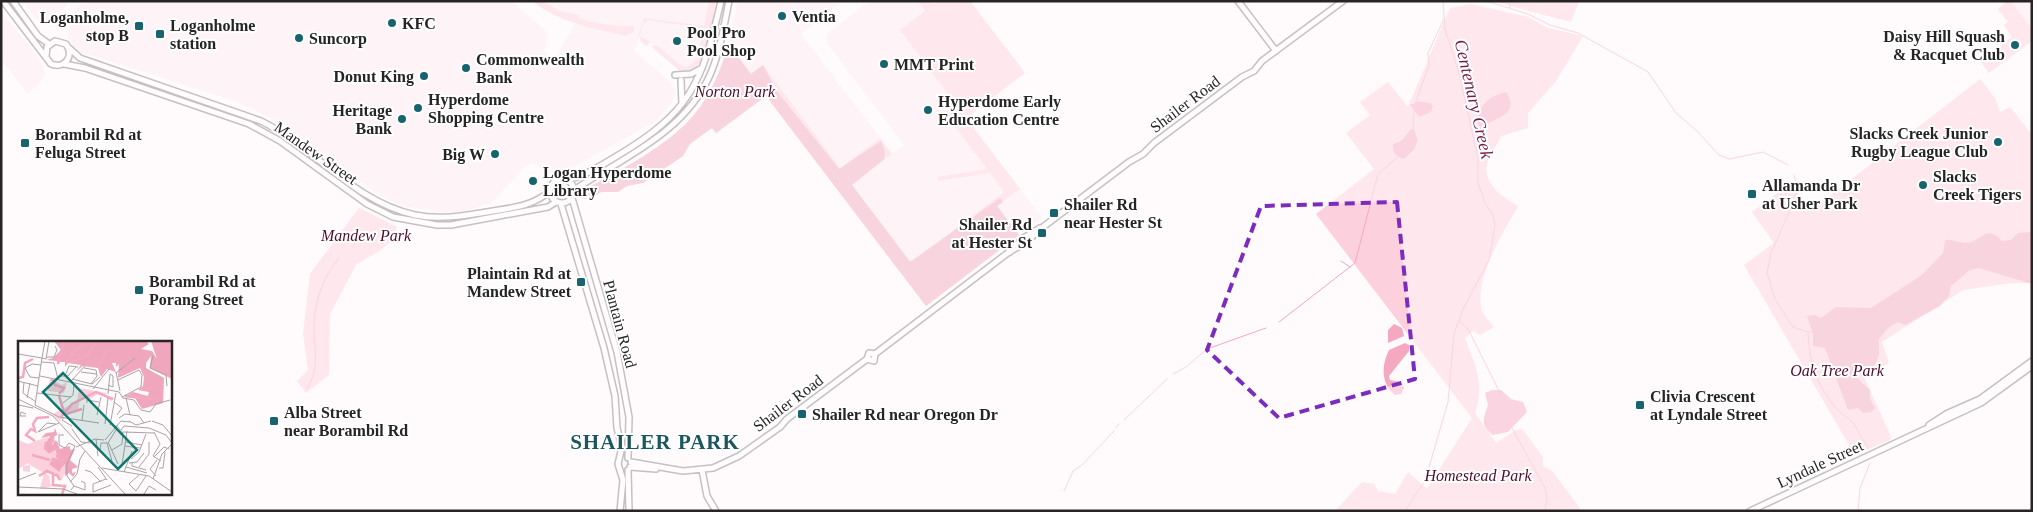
<svg xmlns="http://www.w3.org/2000/svg" width="2033" height="512" viewBox="0 0 2033 512" font-family="Georgia,serif">
<style>
.built{fill:#fcedf1}
.green{fill:#fcd0dc;fill-rule:evenodd}
.forest{fill:#f0a6bd}
.water{fill:#f4a9c0}
.lines{fill:none;stroke-linecap:round;stroke-linejoin:round}
.stream{stroke:#f4a9c0;stroke-width:1}
.tertiary-casing{stroke:#817b7d;stroke-width:8}
.tertiary{stroke:#fff;stroke-width:5}
.marked{fill:none;stroke:#7b2cbf;stroke-width:4;stroke-dasharray:10 6;stroke-linejoin:round}
.poi-dot{fill:#17636e;stroke:#fff;stroke-width:2}
.labels{text-anchor:middle;dominant-baseline:central;stroke-width:4;stroke-linejoin:round;paint-order:stroke}
.poi-label{font-size:16px;font-weight:bold;fill:#262425;stroke:#fff;text-anchor:start}
.park-label{font-size:16px;font-style:italic;fill:#4e0d29;stroke:#fff}
.street-label{font-size:16px;fill:#262425;stroke:#fff}
.water-label{font-size:18px;font-style:italic;fill:#711c40;stroke:#fff}
.district-label{font-size:21px;font-weight:bold;letter-spacing:1px;fill:#1c565f;stroke:#fff}
.inset-river{fill:none;stroke:#f4a9c0;stroke-width:2.5}
.inset-road{fill:none;stroke:#a8a4a5;stroke-width:1}
.view{fill:#0f766e;fill-opacity:0.15;stroke:#0f766e;stroke-width:2.5}
.inset-edge{fill:none;stroke:#262425;stroke-width:2.5}
</style>
<rect width="100%" height="100%" fill="#fffafb"/>
<path class="built" d="M22 1H69L55 23 49 25H41Z
M84 1H511L545 30 547 37 544 52 554 59 577 21 537 1H709L698 59 692 64 687 67 680 65 658 46 639 37 634 51 667 79 676 90 671 104 656 121 571 168 565 171 559 169 544 180 540 167 536 163H531L525 167 491 203 464 211 445 212 407 207 392 201 376 193 281 123 235 101 80 52 68 39V29L74 12Z
M738 1H844L801 34 880 138 840 168 763 66 751 74 728 44Z
M870 1H918L925 11 900 30 958 106 946 115 987 169 938 177V181L990 173 1004 192 911 263 852 184 904 145 826 42 828 33Z
M2011 1H2032V29Z
M1 12 33 50 43 67 45 74 42 80 28 94 1 59Z
M1020 189 1042 218 1019 235 997 206Z"/>
<path class="green" d="M532 1H542L559 11 579 15 578 18C596 24 615 26 634 26V31L626 36C593 28 560 23 532 1Z
M709 1H716C711 22 710 56 694 70L681 72 652 47 654 45 658 46 680 65 687 67 698 59 703 28 647 20 646 23H643L640 36 650 42 647 46 641 42 639 34 644 18 704 26Z
M918 1H931L933 4 937 1H970L1025 73 966 118 1020 189 997 206 1019 235 926 306 766 96 716 133 699 111 723 65 728 44 751 74 763 65 840 168 880 138 892 154 852 185 911 262 1004 192 990 173 938 181 937 177 987 169 946 115 957 106 900 30 925 11Z
M1491 1H1579L1571 22Z
M2007 1H2011L2032 29V41L1989 73 1980 61 2012 37 2004 25 2008 22 1998 9Z
M1471 4 1528 17 1548 28 1583 36 1556 81 1528 113V128L1501 136C1499 144 1492 149 1489 157 1479 181 1500 196 1518 206 1503 233 1473 279 1482 311 1484 316 1490 322 1494 327L1480 335 1473 331 1465 338C1475 365 1485 384 1475 413L1496 443 1516 430 1522 429 1543 457V466L1552 471 1582 511H1335L1362 482 1374 484 1378 491 1395 494 1408 472 1427 489 1472 418 1316 214 1374 169 1346 133 1370 115 1360 102 1388 82 1408 107 1450 8ZM1418 101 1431 103 1433 109 1419 117 1412 108V103ZM1411 129 1418 141 1412 153 1406 157 1396 141 1402 140Z
M1980 79 1995 98 2000 112 2010 107 2032 135V283H2012L1963 290 1882 342 1889 363 1864 377 1892 439 1855 455 1744 265 1774 243 1752 212 1790 184 1812 210Z
M359 208 397 227 391 241 382 249 356 265 330 314 329 375 306 393 297 381 308 370 303 334 310 274Z"/>
<path class="forest" d="M728 44 751 74 763 65 776 90 839 169 881 141 885 152 884 159 852 185 910 262 1000 198 1003 202 997 206 1019 235 926 306 766 96 716 133 712 128 690 144 683 156 643 183 627 186 618 192H601L594 197 583 199 585 189C594 184 603 180 612 175 674 139 709 117 728 44Z
M2032 232V284L1979 268 1970 270 1951 286 1949 296 1940 306 1905 325 1898 322 1888 328 1879 339V355L1875 365 1858 373 1859 380 1870 390V399L1875 408 1871 412 1863 413 1858 408 1848 410 1825 348 1813 346V334L1807 316 1815 315 1821 318 1836 307 1871 308 1922 275 1943 253 1945 240C1952 239 1958 243 1966 243 1983 242 1984 223 2002 241L2011 240 2018 233Z"/>
<path class="water" d="M1506 92C1523 118 1488 117 1479 131 1474 111 1486 96 1506 92Z
M1418 101 1431 103 1433 106 1431 112 1419 117 1410 105Z
M1411 129H1414L1418 141 1413 151 1404 159C1396 157 1392 152 1393 144L1402 140Z
M1394 324 1402 328 1404 336 1388 343V330Z
M1405 343 1409 345V351L1389 376 1390 380 1400 382 1404 388 1401 394 1395 395C1381 384 1381 366 1389 350Z
M1501 390 1511 399 1523 402 1527 412 1508 432 1493 435C1479 425 1484 417 1488 405L1485 393 1492 390Z"/>
<g class="lines">
<path class="stream" d="M1486 1 1528 14 1550 25 1578 33 1648 72 1676 113 1697 131 1719 155 1729 159 1763 152 1788 165
M1510 8V1
M1415 104 1429 65 1428 53 1444 19
M1413 129 1414 110
M1794 175 1798 188 1793 203 1771 253 1767 273 1775 299 1793 327 1808 332H1831L1873 326 1934 287 1957 260 1972 254 1996 256 2032 253
M1341 261 1350 267
M1459 321 1468 329 1499 391
M1279 322 1355 263 1378 174 1399 156
M1808 333C1809 361 1817 386 1836 408 1841 414 1849 418 1854 424 1859 432 1863 440 1868 448
M1173 374 1186 367 1207 349 1266 328
M307 389C321 365 313 351 314 325 314 303 324 275 339 258
M1124 420 1167 379
M1116 428 1119 424
M1512 428 1545 488 1547 497 1545 511
M1064 491 1073 471 1082 465 1114 431
M1405 511 1425 481 1448 402 1454 334 1463 309 1489 260 1495 225 1493 215 1485 203 1478 183V158L1459 73 1445 29 1443 1
M1858 511 1860 488 1870 463"/>
<g class="tertiary-casing">
<path id="tertiary" d="M3 1 51 64C64 69 75 57 66 44L55 41 47 47 46 56
M13 1 38 36 49 44
M1238 1 1276 51
M69 48 80 58 261 121C314 147 354 202 415 215 439 220 463 216 487 212 510 208 532 207 550 191
M64 64 85 68 249 124 280 141 367 204 393 217 437 225H451L548 207 556 202
M675 75 691 74 702 68
M681 80 682 104
M550 191a12 12 0 1 1 24 0a12 12 0 1 1-24 0Z
M565 180C584 177 600 166 617 156 691 112 702 83 721 1
M574 190C624 157 684 133 710 75 720 52 724 26 729 1
M572 198 617 352 629 417 628 458
M561 204 604 348 615 396 617 428 622 447 618 464 623 480 620 511
M1010 252 1022 239 1040 228
M875 354 1009 252 1025 243 1043 227 1129 162 1143 154 1154 143 1242 77 1254 71 1262 61 1343 1
M867 359 874 361 875 354
M867 359 869 353 875 354
M1929 425 1946 414 1980 399 2032 361
M631 462 683 471 713 468 739 456 780 427 787 419 867 359
M630 467 656 469
M628 470 629 511
M702 470 707 496 716 511
M1750 511 1981 403 2032 366"/>
</g>
<use href="#tertiary" class="tertiary"/>
</g>
<path d="M0 0H2033V512H0ZM1397 202 1415 379 1279 418 1207 350 1261 206Z" fill="#fffafb" fill-opacity=".55" fill-rule="evenodd"/>
<path class="marked" d="M1397 202 1415 379 1279 418 1207 350 1261 206Z"/>
<g class="poi-dot">
<circle cx="782" cy="16" r="5"/>
<circle cx="392" cy="23" r="5"/>
<rect x="134" y="21" width="10" height="10" rx="2.5"/>
<rect x="155" y="29" width="10" height="10" rx="2.5"/>
<circle cx="299" cy="38" r="5"/>
<circle cx="677" cy="41" r="5"/>
<circle cx="2015" cy="45" r="5"/>
<circle cx="884" cy="64" r="5"/>
<circle cx="466" cy="68" r="5"/>
<circle cx="424" cy="76" r="5"/>
<circle cx="418" cy="108" r="5"/>
<circle cx="928" cy="110" r="5"/>
<circle cx="402" cy="119" r="5"/>
<circle cx="1998" cy="142" r="5"/>
<rect x="20" y="138" width="10" height="10" rx="2.5"/>
<circle cx="495" cy="154" r="5"/>
<circle cx="533" cy="181" r="5"/>
<circle cx="1923" cy="185" r="5"/>
<rect x="1747" y="189" width="10" height="10" rx="2.5"/>
<rect x="1049" y="208" width="10" height="10" rx="2.5"/>
<rect x="1037" y="228" width="10" height="10" rx="2.5"/>
<rect x="576" y="277" width="10" height="10" rx="2.5"/>
<rect x="134" y="285" width="10" height="10" rx="2.5"/>
<rect x="1635" y="400" width="10" height="10" rx="2.5"/>
<rect x="797" y="409" width="10" height="10" rx="2.5"/>
<rect x="269" y="416" width="10" height="10" rx="2.5"/>
</g>
<g class="labels">
<g class="poi-label">
<text x="792" y="16">Ventia</text>
<text x="129" y="17" text-anchor="end">Loganholme,<tspan x="129" dy="18">stop B</tspan></text>
<text x="402" y="23">KFC</text>
<text x="170" y="25">Loganholme<tspan x="170" dy="18">station</tspan></text>
<text x="687" y="32">Pool Pro<tspan x="687" dy="18">Pool Shop</tspan></text>
<text x="2005" y="36" text-anchor="end">Daisy Hill Squash<tspan x="2005" dy="18">&amp; Racquet Club</tspan></text>
<text x="309" y="38">Suncorp</text>
<text x="476" y="59">Commonwealth<tspan x="476" dy="18">Bank</tspan></text>
<text x="894" y="64">MMT Print</text>
<text x="414" y="76" text-anchor="end">Donut King</text>
<text x="428" y="99">Hyperdome<tspan x="428" dy="18">Shopping Centre</tspan></text>
<text x="938" y="101">Hyperdome Early<tspan x="938" dy="18">Education Centre</tspan></text>
<text x="392" y="110" text-anchor="end">Heritage<tspan x="392" dy="18">Bank</tspan></text>
<text x="1988" y="133" text-anchor="end">Slacks Creek Junior<tspan x="1988" dy="18">Rugby League Club</tspan></text>
<text x="35" y="134">Borambil Rd at<tspan x="35" dy="18">Feluga Street</tspan></text>
<text x="485" y="154" text-anchor="end">Big W</text>
<text x="543" y="172">Logan Hyperdome<tspan x="543" dy="18">Library</tspan></text>
<text x="1933" y="176">Slacks<tspan x="1933" dy="18">Creek Tigers</tspan></text>
<text x="1762" y="185">Allamanda Dr<tspan x="1762" dy="18">at Usher Park</tspan></text>
<text x="1064" y="204">Shailer Rd<tspan x="1064" dy="18">near Hester St</tspan></text>
<text x="1032" y="224" text-anchor="end">Shailer Rd<tspan x="1032" dy="18">at Hester St</tspan></text>
<text x="571" y="273" text-anchor="end">Plaintain Rd at<tspan x="571" dy="18">Mandew Street</tspan></text>
<text x="149" y="281">Borambil Rd at<tspan x="149" dy="18">Porang Street</tspan></text>
<text x="1650" y="396">Clivia Crescent<tspan x="1650" dy="18">at Lyndale Street</tspan></text>
<text x="284" y="412">Alba Street<tspan x="284" dy="18">near Borambil Rd</tspan></text>
<text x="812" y="414">Shailer Rd near Oregon Dr</text>
</g>
<g class="park-label">
<text x="735" y="91">Norton Park</text>
<text x="366" y="235">Mandew Park</text>
<text x="1837" y="370">Oak Tree Park</text>
<text x="1478" y="475">Homestead Park</text>
</g>
<g class="street-label">
<text transform="translate(1185 104) rotate(-37)">Shailer Road</text>
<text transform="translate(316 153) rotate(35)">Mandew Street</text>
<text transform="translate(620 324) rotate(75)">Plantain Road</text>
<text transform="translate(788 403) rotate(-37)">Shailer Road</text>
<text transform="translate(1820 464) rotate(-25)">Lyndale Street</text>
</g>
<g class="water-label">
<text transform="translate(1474 99) rotate(77)">Centenary Creek</text>
</g>
<g class="district-label">
<text x="655" y="442">SHAILER PARK</text>
</g>
</g>
<g transform="translate(18 341)">
<rect width="154" height="154" fill="#fffafb"/>
<path d="M32 37 44 44 49 41 46 52 30 50ZM61 47 88 52V55L96 57 93 60 81 52 71 59 62 57 60 70 46 73 42 80 60 98 36 75 35 73 59 60ZM29 96 40 101 38 113 43 119 41 122 34 118 33 122 41 129 47 122 49 128 43 140 39 133 27 132 31 135 33 146 22 148 26 132 12 124V131L5 130V125L12 124 10 122 0 128V99L10 103Z" fill="#fcd0dc"/>
<path d="M36 0H128L131 3 123 8 134 10 139 18 133 0H154V38L132 27 133 15 128 22V27L146 37 145 62 124 68 117 57 106 56 115 51 130 55 131 51 120 49 125 45 126 36 122 27 100 37 101 23 98 26V22H94L98 31 89 28 83 36 80 27 65 25 58 30 63 24 50 22 47 26V21H40V25L39 20 28 19 35 17 43 9ZM37 87 39 93 42 92 34 97V105L38 99 42 108 52 105V109L57 108 52 119 60 126 54 128V132L58 131 55 136 51 132 47 135V123L41 129 33 122 35 119 43 121 38 116 39 107 31 112 26 107 32 95 23 97 28 92 36 91Z" fill="#f0a6bd"/>
<path class="inset-river" d="M52 21 69 15 78 0M49 22 57 9 67 3M40 23 46 0M83 33 81 23 89 9M0 37 5 36 7 22 15 18M34 38 37 44 46 47 41 53M41 55 47 74M107 55 140 59M48 73 64 68M43 76 54 63 78 51 95 58M35 96V100L28 102 27 107 31 111 38 107 43 120 35 118 33 123 41 129 47 115 51 114M17 100 8 94 13 88 17 90 15 83 19 77 31 76M14 114 32 119M21 135 29 130 36 133M42 139 39 134H35V144L47 145 44 153"/>
<path class="inset-road" d="M0 13 24 17 27 0M135 15 132 27 148 34 149 45M28 16H36L39 9 37 5M24 21 36 22 40 38M66 27 78 29 79 35 73 43M63 31 78 33M98 31 102 50M98 32 117 17M22 35 101 51M41 35H50L58 26M47 35 51 25 60 26M21 37 12 36 7 27 14 23 23 24M54 38 74 43 82 36M100 39 121 29 124 34 123 46 104 56M0 40 20 45M53 40 67 25M6 41 5 52 18 61M90 44 95 46V35L92 33M75 48 91 28M101 51 105 57 116 59 123 69 132 71M19 52 53 56M90 53 92 33M9 57 12 42M108 57 112 74M0 58 35 75 107 153M96 61 104 67 99 74M45 62 55 54 56 44M69 62V59L81 61M0 64 15 67M17 64 24 17 28 18 31 0M17 64 41 76 81 82M132 71 138 63 152 59M79 74 83 56M8 75H2L3 71 8 73M46 76 44 79 54 85M101 77 107 73 121 75 126 82M64 79 66 64M111 80 118 84 133 80M134 80 145 84 154 95M38 83 29 82 20 91 41 82M87 83 90 57M92 84 98 52M54 88 63 101 72 102M103 89 106 85 131 87 148 94 154 102M105 91 136 92M136 91 142 103 135 115 143 120M46 94H41V104L47 107 51 102 57 105M78 98 80 115M87 99 103 80 112 81M90 101 100 123M108 101 124 104M90 102 98 89M107 105 122 107M58 106 77 98 86 99M82 109 83 102H89L95 124M94 109 104 103 105 92 98 84M136 116 146 106 151 108M113 118 121 111 128 93M111 122 119 121 126 112M114 122V125L128 129M104 124 109 90M80 126 89 139M108 126 129 132M121 126 131 113V101M84 127 131 135 154 151M141 127H145L147 111M67 129 73 131 83 141M106 131 114 110M121 134 111 143 118 150 128 135M138 135 132 128 139 119M135 138 144 113 154 103M0 139 18 132M52 141 59 133 62 118 67 110M56 145 67 149V142L63 140M0 146 45 148 59 153M53 149 56 145 49 135V123L57 105M75 151V143L88 138M75 151 93 144M126 153 131 145 138 149"/>
<path class="view" d="M45 32 119 109 100 128 25 51Z"/>
<rect width="154" height="154" class="inset-edge"/>
</g>
<rect width="2033" height="512" fill="none" stroke="#262425" stroke-width="5"/>
</svg>
